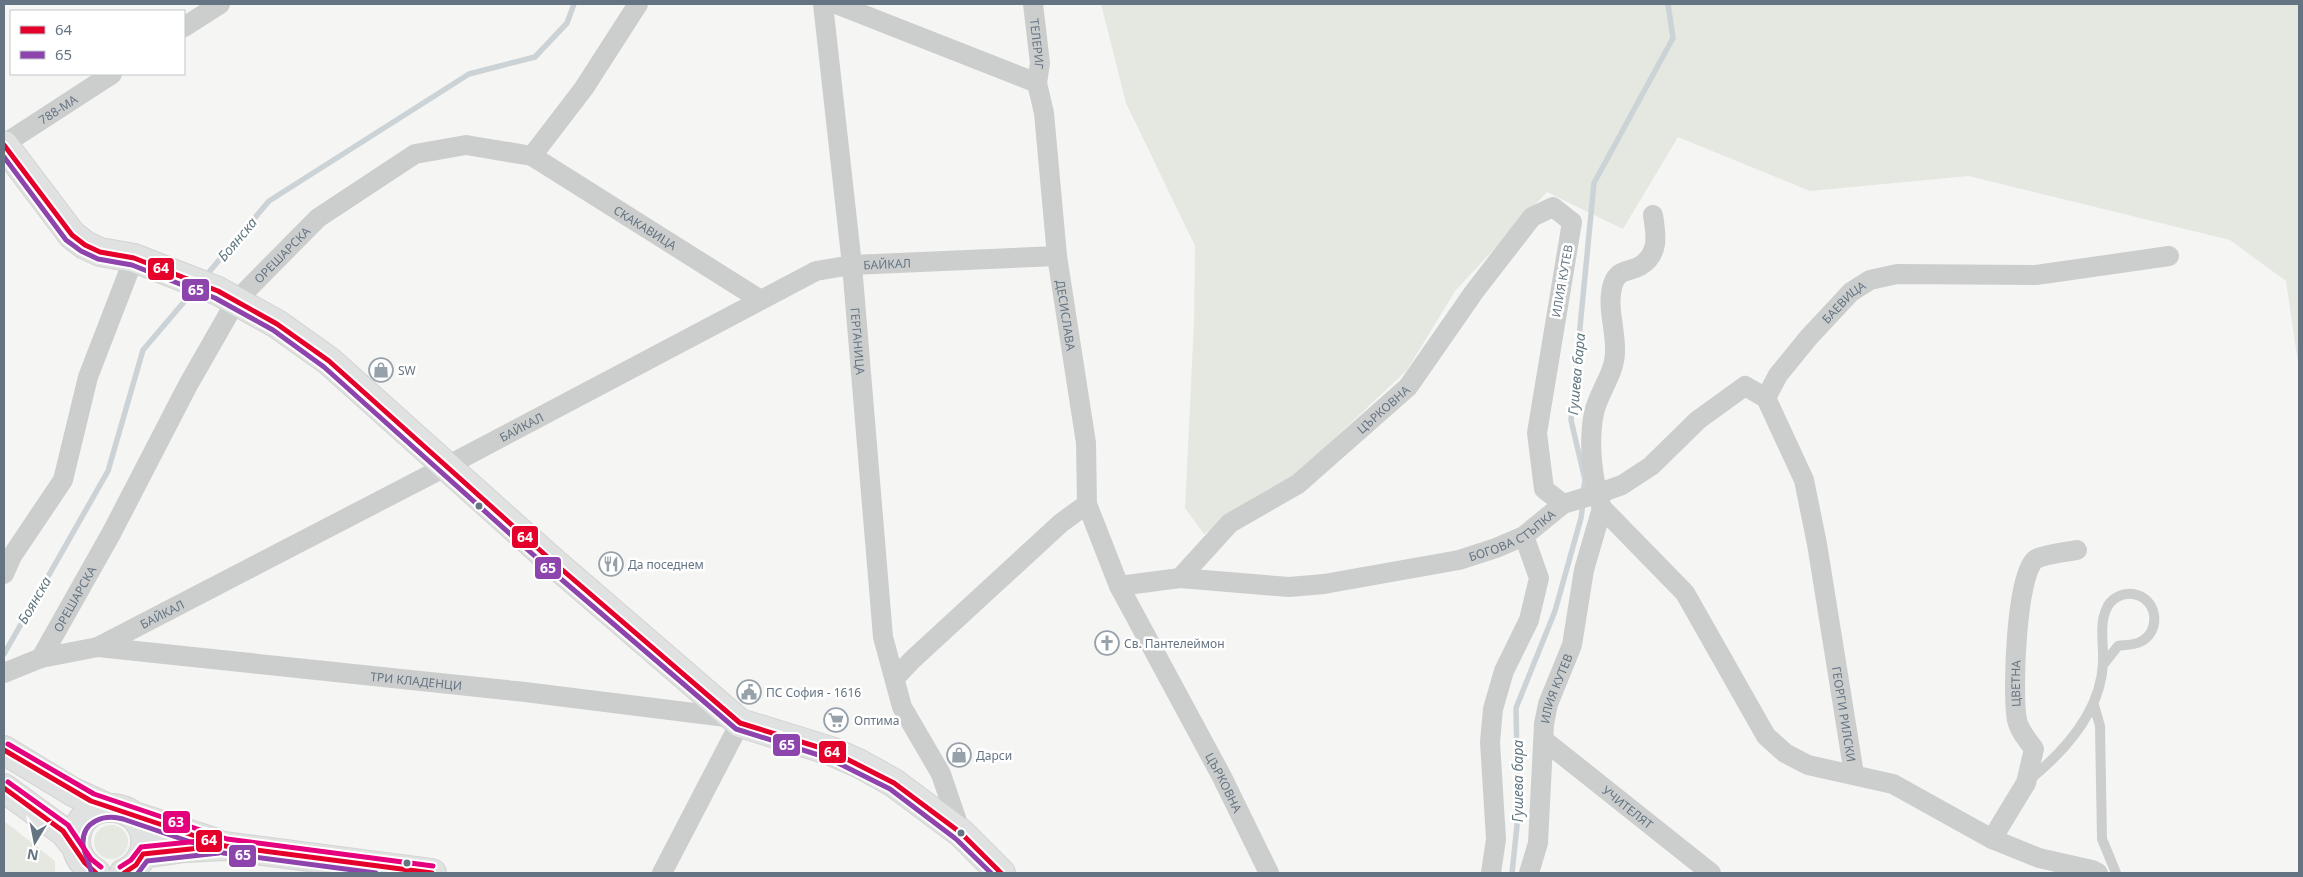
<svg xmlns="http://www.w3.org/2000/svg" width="2303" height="877" viewBox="0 0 2303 877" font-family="'Noto Sans',sans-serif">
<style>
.green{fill:#e4e8e1}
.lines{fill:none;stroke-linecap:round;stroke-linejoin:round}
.stream{stroke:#ccd3d6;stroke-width:5.5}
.secondary-casing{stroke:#d2d3d2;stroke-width:30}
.service{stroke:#cccece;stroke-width:10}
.minor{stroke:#cccece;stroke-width:20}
.secondary{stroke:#e0e1e1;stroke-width:28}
.bus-1-casing{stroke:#fff;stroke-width:9}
.bus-2-casing{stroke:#fff;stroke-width:9}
.bus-3-casing{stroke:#fff;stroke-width:9}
.bus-1{stroke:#e4002b;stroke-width:5}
.bus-2{stroke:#8e44ad;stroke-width:5}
.bus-3{stroke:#e5007d;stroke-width:5}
.bus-dot{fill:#657483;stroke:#fff;stroke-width:2}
.labels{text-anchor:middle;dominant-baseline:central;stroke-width:5;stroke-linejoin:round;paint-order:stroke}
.street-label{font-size:12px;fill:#657483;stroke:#fff}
.poi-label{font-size:12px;fill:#657483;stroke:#fff;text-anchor:start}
.water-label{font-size:14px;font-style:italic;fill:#607780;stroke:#fff}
.line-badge{stroke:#fff;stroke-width:2}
.badge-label{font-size:14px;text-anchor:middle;font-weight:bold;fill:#fff}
</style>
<rect width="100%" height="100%" fill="#f5f5f3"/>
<path class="green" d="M1101 4H2299V370L2286 281 2230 240 1969 176 1810 191 1678 137 1623 229 1547 192 1455 291 1407 370 1288 482 1204 534 1185 508 1194 322 1195 246 1126 103Z
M4 821 55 861V873H4Z
M94 842a17 17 0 1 1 34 0a17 17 0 1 1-34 0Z"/>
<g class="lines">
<path class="stream" d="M204 278 269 201 469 74 535 57 567 23 574 4
M1583 493 1585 480 1571 420 1594 183 1673 38 1668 4
M4 654 108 471 143 350 195 289
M1512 873 1518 816 1516 708 1555 611 1581 518 1583 503"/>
<g class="secondary-casing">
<path id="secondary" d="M4 145 72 235 85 245 100 252 134 258 218 291 277 324 329 361 552 561 740 723 831 751 860 764 894 783 961 833 1001 873
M4 750 73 792 106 807
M4 788 64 832 76 847
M134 816 214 842
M143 854 185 848 225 846 432 873
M96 873C84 865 75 855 76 839 80 790 156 802 144 851 141 861 133 870 124 873"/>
</g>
<path class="service" d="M2094 705 2100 726 2102 839 2116 873
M2028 781C2064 752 2101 711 2103 663 2104 647 2099 625 2106 610 2110 598 2124 591 2137 595 2158 601 2161 632 2140 642 2133 645 2125 645 2118 646L2103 665"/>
<g class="minor">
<path id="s1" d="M823 4 852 265 883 637 902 707 941 774 961 833"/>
<path d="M836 4 1037 83"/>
<path id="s2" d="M1033 4 1040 63 1037 83 1044 113 1057 256 1086 443 1087 504 1119 586 1222 777 1269 873"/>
<path d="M184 27 220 4"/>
<path id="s3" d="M4 144 112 74"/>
<path id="s4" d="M532 156 759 299"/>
<path d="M1653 215C1656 234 1660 254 1640 266 1629 272 1618 269 1613 284 1606 305 1616 330 1615 352 1615 373 1598 393 1594 413 1588 442 1592 480 1602 508L1685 593 1766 736 1785 753 1808 765 1893 784 1992 839 2039 858 2092 870 2098 873"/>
<path id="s5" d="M1766 398 1804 480 1817 544 1854 774"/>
<path d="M4 574 12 556 63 480 88 377 134 258"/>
<path id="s6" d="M1180 578 1230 523 1298 484 1408 387 1474 292 1532 217 1553 207 1572 222 1537 433 1544 489 1563 504"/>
<path id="s7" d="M1119 586 1180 578 1289 587 1324 584 1459 560 1496 548 1524 536 1563 504 1597 494 1622 485 1651 466 1698 420 1745 386 1766 398 1778 375 1809 337 1851 292 1870 280 1897 274 2036 275 2169 256"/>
<path id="s8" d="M98 647 525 692 734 718"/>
<path id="s9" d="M41 658 112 532 188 385 236 301 318 218 415 154 466 145 532 156 584 88 638 4"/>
<path id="s10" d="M4 673 41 658 98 647 447 466 816 271 852 265 1057 256"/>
<path d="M895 678 912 660 1061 523 1087 504"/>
<path id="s11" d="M1545 741 1711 873"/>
<path id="s12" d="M1992 839 2026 783 2034 749C2028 741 2019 730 2017 720 2012 695 2016 571 2036 559 2045 554 2067 552 2077 550"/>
<path d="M662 873 740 723"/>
<path d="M1491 873 1496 839 1490 742 1493 709 1504 671 1529 620 1539 578 1524 536"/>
<path id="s13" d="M1529 873 1538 843 1544 724 1548 704 1572 645 1584 570 1602 508"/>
</g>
<use href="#secondary" class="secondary"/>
<g class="bus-1-casing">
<path id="bus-1" d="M4 145 72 235 85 245 100 252 134 258 218 291 277 324 329 361 552 561 740 723 831 751 894 783 961 833 1001 873
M4 750 91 801 225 846 432 873
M4 788 63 831 85 863 96 873
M124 873 136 865 143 854 219 846"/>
</g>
<g class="bus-2-casing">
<path id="bus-2" d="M4 157 66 240 81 251 98 259 132 265 215 298 273 330 324 367 547 567 736 729 828 758 890 789 956 839 991 873
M91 871C89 862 84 853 83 844 82 821 104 814 123 819L223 853 376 873
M138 873 147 861 219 853"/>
</g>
<g class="bus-3-casing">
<path id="bus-3" d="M8 744 94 794 227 839 433 866
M8 782 68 825 91 859 101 867
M120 867 131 860 141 847 219 839"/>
</g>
<use href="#bus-1" class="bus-1"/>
<use href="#bus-2" class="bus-2"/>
<use href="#bus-3" class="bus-3"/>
</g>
<defs>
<g id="shop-ring" transform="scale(1.25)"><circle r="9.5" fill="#fff" stroke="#97a1aa" stroke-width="1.5"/><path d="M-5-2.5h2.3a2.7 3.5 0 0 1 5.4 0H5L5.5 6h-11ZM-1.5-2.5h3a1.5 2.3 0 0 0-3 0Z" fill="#97a1aa"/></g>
<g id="restaurant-ring" transform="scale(1.25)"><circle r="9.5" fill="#fff" stroke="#97a1aa" stroke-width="1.5"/><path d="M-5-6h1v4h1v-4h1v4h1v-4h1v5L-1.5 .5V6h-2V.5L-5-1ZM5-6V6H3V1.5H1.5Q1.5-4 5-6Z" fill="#97a1aa"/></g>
<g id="church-ring" transform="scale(1.25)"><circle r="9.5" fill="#fff" stroke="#97a1aa" stroke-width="1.5"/><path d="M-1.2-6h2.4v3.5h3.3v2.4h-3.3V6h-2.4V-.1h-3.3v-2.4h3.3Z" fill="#97a1aa"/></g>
<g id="civic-ring" transform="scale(1.25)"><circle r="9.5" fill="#fff" stroke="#97a1aa" stroke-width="1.5"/><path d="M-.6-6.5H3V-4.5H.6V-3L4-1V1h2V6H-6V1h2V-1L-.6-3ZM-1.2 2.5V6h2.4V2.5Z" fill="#97a1aa"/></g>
<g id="supermarket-ring" transform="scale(1.25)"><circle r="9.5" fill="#fff" stroke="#97a1aa" stroke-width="1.5"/><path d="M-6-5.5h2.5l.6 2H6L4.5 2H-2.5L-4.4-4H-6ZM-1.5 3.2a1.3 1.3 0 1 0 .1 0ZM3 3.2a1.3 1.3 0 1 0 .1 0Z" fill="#97a1aa"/></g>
</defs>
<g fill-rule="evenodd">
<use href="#shop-ring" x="381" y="370"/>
<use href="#restaurant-ring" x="611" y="564"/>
<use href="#church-ring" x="1107" y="643"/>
<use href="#civic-ring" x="749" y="692"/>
<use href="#supermarket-ring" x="836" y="720"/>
<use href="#shop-ring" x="959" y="755"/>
</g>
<g class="bus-dot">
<circle cx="479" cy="506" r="4.5"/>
<circle cx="961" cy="833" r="4.5"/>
<circle cx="407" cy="863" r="4.5"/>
</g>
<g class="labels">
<g class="street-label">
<text stroke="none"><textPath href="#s2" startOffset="40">ТЕЛЕРИГ</textPath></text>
<text stroke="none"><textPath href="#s3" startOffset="64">788-МА</textPath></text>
<text stroke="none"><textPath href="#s4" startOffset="134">СКАКАВИЦА</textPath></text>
<text stroke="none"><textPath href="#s9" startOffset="472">ОРЕШАРСКА</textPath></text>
<text stroke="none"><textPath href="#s10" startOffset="980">БАЙКАЛ</textPath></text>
<text transform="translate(1562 281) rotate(-80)">ИЛИЯ КУТЕВ</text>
<text stroke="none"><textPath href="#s7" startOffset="832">БАЕВИЦА</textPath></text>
<text stroke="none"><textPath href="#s2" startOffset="314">ДЕСИСЛАВА</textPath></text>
<text stroke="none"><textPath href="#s1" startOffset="339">ГЕРГАНИЦА</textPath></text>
<text stroke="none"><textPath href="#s6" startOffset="266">ЦЪРКОВНА</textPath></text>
<text stroke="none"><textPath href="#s10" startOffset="575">БАЙКАЛ</textPath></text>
<text stroke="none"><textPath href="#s7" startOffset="402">БОГОВА СТЪПКА</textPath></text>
<text stroke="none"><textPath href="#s9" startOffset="68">ОРЕШАРСКА</textPath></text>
<text stroke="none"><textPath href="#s10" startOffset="170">БАЙКАЛ</textPath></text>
<text stroke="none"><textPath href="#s8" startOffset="320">ТРИ КЛАДЕНЦИ</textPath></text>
<text stroke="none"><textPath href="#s12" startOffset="171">ЦВЕТНА</textPath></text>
<text stroke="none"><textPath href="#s13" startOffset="188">ИЛИЯ КУТЕВ</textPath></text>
<text stroke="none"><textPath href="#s5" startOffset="328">ГЕОРГИ РИЛСКИ</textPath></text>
<text stroke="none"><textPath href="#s2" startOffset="815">ЦЪРКОВНА</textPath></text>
<text stroke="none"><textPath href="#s11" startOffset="106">УЧИТЕЛЯТ</textPath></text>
</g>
<g class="poi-label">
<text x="398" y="370">SW</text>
<text x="628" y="564">Да поседнем</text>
<text x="1124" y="643">Св. Пантелеймон</text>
<text x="766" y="692">ПС София - 1616</text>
<text x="854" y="720">Оптима</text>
<text x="976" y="755">Дарси</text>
</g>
<g class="water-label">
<text transform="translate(237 239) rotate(-50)">Боянска</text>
<text transform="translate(1576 374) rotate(-85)">Гушева бара</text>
<text transform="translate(34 600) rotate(-60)">Боянска</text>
<text transform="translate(1517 781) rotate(-90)">Гушева бара</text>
</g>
</g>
<g class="line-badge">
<rect x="147" y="257" width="28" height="24" rx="5" fill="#e4002b"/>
<rect x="181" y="278" width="29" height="24" rx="5" fill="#8e44ad"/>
<rect x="511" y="525" width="28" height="24" rx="5" fill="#e4002b"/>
<rect x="534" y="556" width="28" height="24" rx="5" fill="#8e44ad"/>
<rect x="772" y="733" width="29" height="24" rx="5" fill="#8e44ad"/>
<rect x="818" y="740" width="29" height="24" rx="5" fill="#e4002b"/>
<rect x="162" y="810" width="29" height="24" rx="5" fill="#e5007d"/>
<rect x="195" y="829" width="28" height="24" rx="5" fill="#e4002b"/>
<rect x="228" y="844" width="29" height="24" rx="5" fill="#8e44ad"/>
</g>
<g class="badge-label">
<text x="161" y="273">64</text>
<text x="196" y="295">65</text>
<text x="525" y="542">64</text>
<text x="548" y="573">65</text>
<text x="787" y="750">65</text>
<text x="832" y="757">64</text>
<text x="176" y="827">63</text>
<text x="209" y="845">64</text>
<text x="243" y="860">65</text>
</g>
<rect width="2303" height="877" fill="none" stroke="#657483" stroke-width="10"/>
<rect x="10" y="10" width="175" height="65" fill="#ffffff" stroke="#c1c7cd"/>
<rect x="20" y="26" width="25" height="8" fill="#e4002b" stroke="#c1c7cd"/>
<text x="55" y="35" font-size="15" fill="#657483">64</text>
<rect x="20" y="51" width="25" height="8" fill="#8e44ad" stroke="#c1c7cd"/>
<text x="55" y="60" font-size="15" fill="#657483">65</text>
<g transform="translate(35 842) rotate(190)" stroke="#ffffff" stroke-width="4" paint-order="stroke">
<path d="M0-4L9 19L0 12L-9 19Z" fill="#657483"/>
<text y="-8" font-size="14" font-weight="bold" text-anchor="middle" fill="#657483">N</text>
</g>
</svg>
